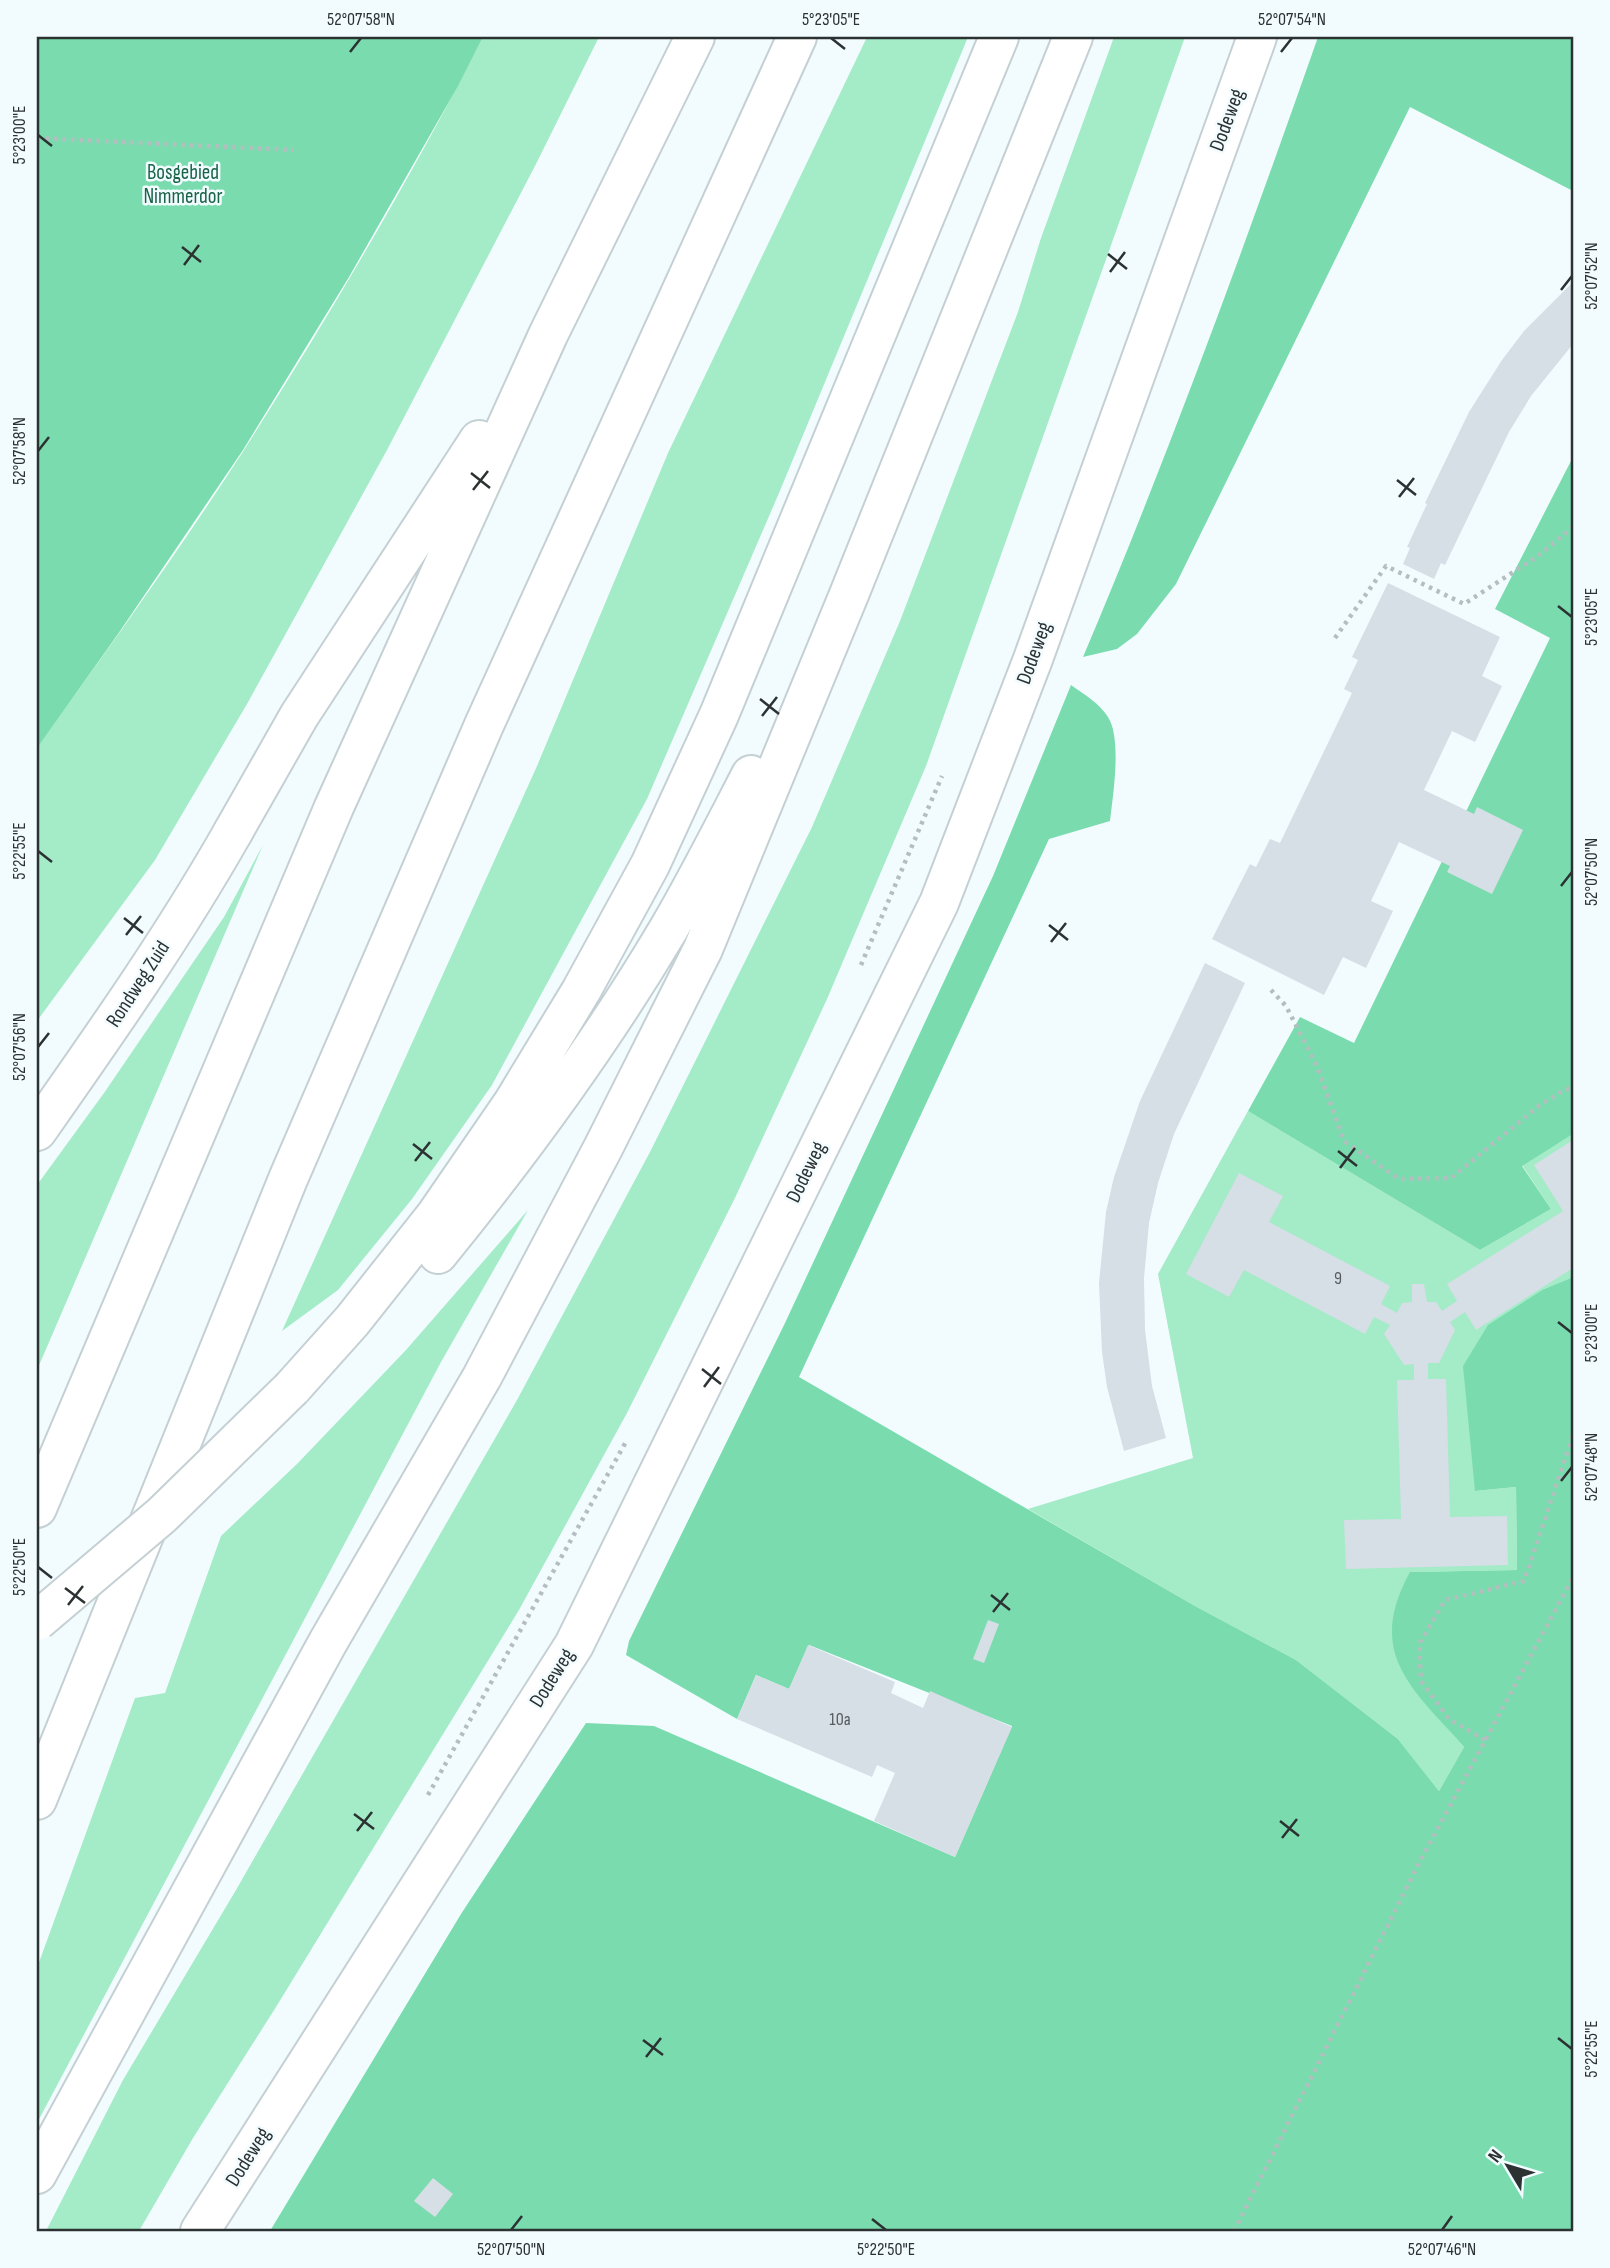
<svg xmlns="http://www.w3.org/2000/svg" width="1610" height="2268" viewBox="0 0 1610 2268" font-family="'Sofia Sans Condensed',sans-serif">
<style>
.green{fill:#a4ebc7}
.forest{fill:#7adcae}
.building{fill:#d6dee6}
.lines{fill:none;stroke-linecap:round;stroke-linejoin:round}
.secondary-casing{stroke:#c4d0d4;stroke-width:42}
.primary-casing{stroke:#c4d0d4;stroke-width:42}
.highway-casing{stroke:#c4d0d4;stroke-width:42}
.path{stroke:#b4bdbf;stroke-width:4.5;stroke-dasharray:3.5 5;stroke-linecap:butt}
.secondary{stroke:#fff;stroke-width:38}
.primary{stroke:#fff;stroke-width:38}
.highway{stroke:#fff;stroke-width:38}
.highway-bridge-casing{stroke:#c4d0d4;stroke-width:42;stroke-linecap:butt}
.highway-bridge{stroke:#fff;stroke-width:38}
.ticks{fill:none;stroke:#2c3132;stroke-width:2.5}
.labels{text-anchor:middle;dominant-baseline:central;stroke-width:5;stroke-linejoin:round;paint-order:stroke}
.number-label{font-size:18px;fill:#565c5f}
.street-label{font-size:21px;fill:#2c3132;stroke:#f2fcff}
.park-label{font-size:21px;fill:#196346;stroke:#f2fcff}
.neatline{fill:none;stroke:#2c3132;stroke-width:2.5}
.ticks-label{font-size:18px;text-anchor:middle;fill:#2c3132}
</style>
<rect width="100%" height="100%" fill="#f2fcff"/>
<path class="green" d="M37 37 38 746C108 649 179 551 244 450 329 316 411 178 483 37H599L537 162 387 450 247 704 155 860 37 1021Z
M867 37H968L779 493 647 799 492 1085 412 1199 338 1290 282 1331 537 766 668 453Z
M1114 37H1185L926 766 827 999 734 1200 627 1413 519 1610 276 2007 193 2138 139 2231H46L123 2080 236 1890 517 1400 650 1152 812 827 900 621 1018 312 1041 238Z
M263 845 37 1370V1185L104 1093 224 917Z
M1248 1111 1480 1250 1551 1209 1522 1165 1573 1134V1277L1544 1289 1475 1491 1516 1487 1517 1570 1410 1572 1430 1709 1464 1747 1439 1791 1398 1739 1296 1660 1195 1606 1028 1509 1193 1458 1158 1274Z
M528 1210 441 1362 37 2123V1968L135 1698 165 1693 221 1536 297 1464 406 1350Z"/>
<path class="forest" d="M37 37H483L458 86 349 277 243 450 118 634 37 748Z
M1318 37H1573V191L1410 107 1176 584 1137 634 1117 649 1083 657C1169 454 1245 245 1318 37Z
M1573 457V1134L1522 1166 1551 1209 1480 1250 1248 1111 1300 1017 1354 1043 1550 638 1495 609Z
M1071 685C1085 695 1099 703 1108 717 1122 739 1113 795 1110 821L1049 839 799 1377 1195 1606 1296 1660 1398 1739 1439 1791 1464 1747C1412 1688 1365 1654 1410 1572L1517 1570 1516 1487 1475 1491 1463 1366 1488 1325 1544 1289 1573 1277V2231H270L461 1914 586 1723 654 1726 955 1857 1012 1726 809 1645 789 1689 756 1675 737 1719 626 1655 629 1641 785 1323 993 876Z"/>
<path class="building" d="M1573 282V344L1531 396 1509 432 1445 565 1441 563 1434 579 1403 564 1410 548 1407 547 1427 504 1425 503 1469 412 1502 360 1524 331Z
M1388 583 1500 637 1482 676 1502 686 1475 742 1452 731 1424 790 1474 814 1477 807 1523 830 1492 894 1447 872 1450 866 1399 842 1371 901 1393 911 1366 968 1343 957 1324 995 1212 939 1250 864 1256 867 1270 839 1280 843 1352 693 1344 689 1358 660 1352 657Z
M1205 963 1245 983 1174 1134 1158 1183 1149 1223 1144 1278 1145 1330 1152 1386 1166 1438 1124 1451 1107 1387 1102 1352 1099 1283 1106 1212 1114 1177 1140 1101Z
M1573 1140V1268L1476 1330 1465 1312 1450 1322 1455 1330 1439 1363H1428V1379H1446L1450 1517 1507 1516 1508 1565 1346 1569 1344 1520 1401 1519 1397 1380H1414V1364L1404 1365 1384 1334 1390 1325 1374 1317 1365 1334 1244 1270 1229 1297 1186 1274 1239 1173 1283 1196 1269 1222 1390 1286 1381 1304 1397 1313 1402 1303 1412 1302V1284H1424L1427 1302H1436L1442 1311 1457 1301 1447 1284 1563 1211 1534 1165Z
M988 1620 999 1624 984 1663 973 1659Z
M808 1645 895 1682 891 1693 923 1708 930 1691 1012 1727 955 1857 874 1821 895 1773 877 1765 872 1777 737 1719 756 1675 789 1689Z
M433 2178 453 2194 435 2217 414 2201Z"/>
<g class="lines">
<g class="secondary-casing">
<path id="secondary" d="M200 2231 574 1645 939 903 1033 659 1257 37"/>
</g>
<g class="primary-casing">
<path id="primary" d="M37 1131C105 1034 174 936 233 832"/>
</g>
<g class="highway-casing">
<path id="highway" d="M233 832 299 716 479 440
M438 1254C521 1152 601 1043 668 930 698 879 724 827 751 775
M292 1388 352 1321 436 1215 513 1103 581 991 650 865 719 715 999 37
M37 1508 334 807 548 335 695 37
M37 1800 288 1179 484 725 797 37
M37 2174 328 1642 482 1377 603 1148 703 949 850 592 1073 37"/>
</g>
<path class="path" d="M37 138 294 150
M1335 638 1386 566 1464 604 1538 556 1573 527
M861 965 942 776
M1271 990 1286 1006 1316 1064 1344 1141 1399 1179 1451 1178 1540 1105 1564 1090 1573 1088
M1485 1740 1449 1719 1421 1681 1419 1644 1445 1600 1524 1581 1573 1435
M428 1795 627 1440
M1234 2231 1417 1867 1573 1577"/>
<use href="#secondary" class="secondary"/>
<use href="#primary" class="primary"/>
<use href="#highway" class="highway"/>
<g class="highway-bridge-casing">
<path id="highway-bridge" d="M37 1621 162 1515 292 1388"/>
</g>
<use href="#highway-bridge" class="highway-bridge"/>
</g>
<path class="ticks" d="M831 38 845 49M350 52 361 38M1281 52 1292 38M38 135 52 146M182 247 201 262M1108 254 1127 269M184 265 199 245M1110 272 1125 252M1561 290 1572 276M38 451 49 437M471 473 490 488M1397 480 1416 495M473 490 488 471M1399 497 1414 478M1558 606 1572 617M760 699 779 714M762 716 777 697M38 851 52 862M1561 886 1572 872M124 918 143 933M1049 925 1068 940M126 935 141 916M1051 942 1066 923M38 1047 49 1033M413 1144 432 1159M1338 1151 1357 1166M415 1161 430 1142M1340 1168 1355 1148M1558 1322 1572 1333M702 1369 721 1384M704 1387 719 1367M1561 1481 1572 1467M38 1567 52 1578M65 1588 85 1603M991 1595 1010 1610M68 1605 83 1586M993 1612 1008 1593M354 1814 374 1829M1280 1821 1299 1836M357 1831 372 1812M1282 1838 1297 1819M1558 2038 1572 2049M643 2040 663 2055M646 2057 661 2038M872 2219 886 2230M511 2230 522 2216M1442 2230 1452 2216"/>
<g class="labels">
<g class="number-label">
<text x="1338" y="1278">9</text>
<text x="840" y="1719">10a</text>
</g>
<g class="street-label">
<text transform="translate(1227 120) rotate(-70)">Dodeweg</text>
<text transform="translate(1034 653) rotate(-70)">Dodeweg</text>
<text transform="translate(138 984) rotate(-57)">Rondweg Zuid</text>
<text transform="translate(806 1172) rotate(-64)">Dodeweg</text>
<text transform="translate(552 1678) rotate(-58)">Dodeweg</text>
<text transform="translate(248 2157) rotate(-58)">Dodeweg</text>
</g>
<g class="park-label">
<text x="183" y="172">Bosgebied<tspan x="183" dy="24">Nimmerdor</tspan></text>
</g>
</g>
<rect width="1610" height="2268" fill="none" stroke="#f2fcff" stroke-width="77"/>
<g transform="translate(1508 2166) rotate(308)" stroke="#f2fcff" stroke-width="5" paint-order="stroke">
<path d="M0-5L12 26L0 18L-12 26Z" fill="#2c3132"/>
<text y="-10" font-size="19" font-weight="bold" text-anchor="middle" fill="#2c3132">N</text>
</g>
<rect x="38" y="38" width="1534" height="2192" class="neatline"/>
<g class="ticks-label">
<text x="361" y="25">52°07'58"N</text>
<text x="831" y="25">5°23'05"E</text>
<text x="1292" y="25">52°07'54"N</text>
<text transform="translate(19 135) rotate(-90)" y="6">5°23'00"E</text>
<text transform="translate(1591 276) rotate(-90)" y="6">52°07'52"N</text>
<text transform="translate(19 451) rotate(-90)" y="6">52°07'58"N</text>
<text transform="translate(1591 617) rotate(-90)" y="6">5°23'05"E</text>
<text transform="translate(19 851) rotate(-90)" y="6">5°22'55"E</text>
<text transform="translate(1591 872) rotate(-90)" y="6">52°07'50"N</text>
<text transform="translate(19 1047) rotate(-90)" y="6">52°07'56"N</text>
<text transform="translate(1591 1333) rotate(-90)" y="6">5°23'00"E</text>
<text transform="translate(1591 1467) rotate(-90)" y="6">52°07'48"N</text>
<text transform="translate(19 1567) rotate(-90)" y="6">5°22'50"E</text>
<text transform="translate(1591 2049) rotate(-90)" y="6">5°22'55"E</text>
<text x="511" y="2255">52°07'50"N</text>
<text x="886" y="2255">5°22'50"E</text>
<text x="1442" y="2255">52°07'46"N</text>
</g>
</svg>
